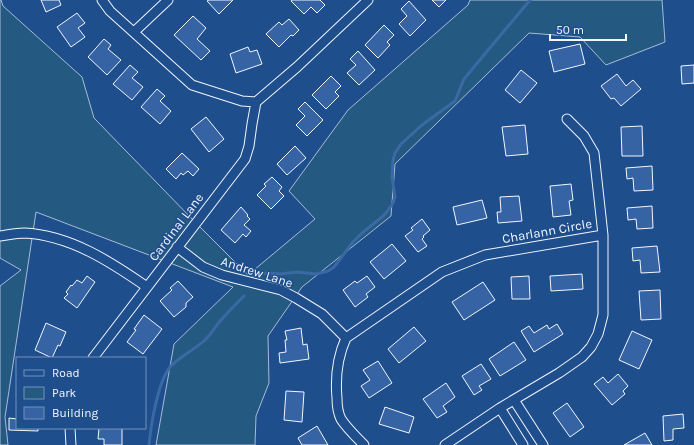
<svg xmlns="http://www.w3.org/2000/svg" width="694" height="445" viewBox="0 0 694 445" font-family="Karla,sans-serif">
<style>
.green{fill:#245a82;stroke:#a8bbd7}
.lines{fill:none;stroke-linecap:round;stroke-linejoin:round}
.stream{stroke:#3b69a3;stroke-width:3}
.building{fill:#3563a3;stroke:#f2f6ff}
.minor-casing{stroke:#f2f6ff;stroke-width:11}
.minor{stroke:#1f4e8c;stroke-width:9}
.labels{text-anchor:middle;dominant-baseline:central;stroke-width:3;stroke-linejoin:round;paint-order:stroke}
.street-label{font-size:13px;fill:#f2f6ff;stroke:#1f4e8c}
</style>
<rect width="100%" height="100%" fill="#1f4e8c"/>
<path class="green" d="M0 0H1L3 6 82 77 94 118 194 221 248 275 315 219 289 191 348 110 468 5 470 0H662L665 42 606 65 580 37 529 33 395 164 391 216 302 287 268 336 269 383 256 416 255 445H156L174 344 233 287 36 212 5 417 8 445H0V286L21 270 0 258Z"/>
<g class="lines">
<path class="stream" d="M253 277 257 274 265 273 280 274 297 272 316 274 328 271 334 267 353 242 362 233 382 217 386 213 393 203 395 197 392 177 393 160 395 153 401 144 422 125 455 101 464 79 530 0
M149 445C151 425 158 377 173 364 183 355 195 349 205 340 211 334 215 327 220 321 228 312 236 304 244 296"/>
</g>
<path class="building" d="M41 0H59L61 5 46 12Z
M209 0H233L219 14 207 1Z
M292 0H320L325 5 317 13 311 7 304 14 291 1Z
M432 0H446L439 7Z
M409 1 426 20 410 36 399 24 407 16 401 9Z
M77 13 85 23 78 28 85 37 71 47 57 27Z
M193 16 206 28 197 39 210 51 201 60 174 35Z
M289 19 299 30 293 36 291 35 279 47 266 34 279 22 282 25Z
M384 25 394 35 387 42 390 45 378 58 365 45Z
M104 39 111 45 108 49 121 60 107 75 88 57Z
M580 44 585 64 554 72 549 51Z
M248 47 250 52 257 50 262 64 236 73 230 54Z
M358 51 375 70 359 85 347 73 356 65 350 59Z
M130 65 138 72 132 78 143 87 132 100 113 84Z
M694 65V83L682 84 681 66Z
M521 70 537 83 520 103 505 90Z
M617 74 626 86 633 80 641 89 621 106 614 98 611 99 601 86Z
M331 76 341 86 335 92 339 96 326 109 312 95Z
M157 89 165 96 160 101 171 111 160 124 141 107Z
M305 102 323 120 307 136 296 125 305 116 298 109Z
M206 117 224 139 209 152 191 129Z
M525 125 528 154 506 156 502 127Z
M642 126 643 156H622L621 127Z
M295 146 306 158 287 175 277 164Z
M182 153 199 169 193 176 188 171 183 175 181 173 176 179 166 169Z
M652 166 653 190 634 191 633 178 627 179 626 168Z
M272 177 282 187 279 191 284 196 271 209 257 195 266 186 264 184Z
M571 184 573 200 569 201 571 215 553 217 550 186Z
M519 196 522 221 498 223 497 212H501L500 197Z
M482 200 487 218 457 225 453 207Z
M652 206 653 228 637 229 636 219 628 220 627 208Z
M241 207 248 215 247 216 250 219 244 225 251 231 246 237 243 234 235 243 221 230Z
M422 219 430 230 423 236 424 237 422 239 427 246 418 252 405 236 413 230 411 228Z
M392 244 406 261 384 279 370 262Z
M657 246 660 272 641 273 640 260 633 261 632 248Z
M582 274 583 289 551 291 550 276Z
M87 276 95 282 77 308 64 298 68 294 66 292 71 285 72 286 77 280 82 283Z
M367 276 375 287 366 294 368 297 355 307 343 290 355 281 357 283Z
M529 276 530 299H512L511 277Z
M178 281 193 297 186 303V307L174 317 160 301 172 290 170 288Z
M483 282 495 300 464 320 452 302Z
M660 290 661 319 641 320 639 291Z
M144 315 162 329 143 354 127 342 136 330 134 329Z
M46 323 66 332 60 346 58 345 52 358 35 350Z
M557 324 563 334 534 352 521 331 529 326 534 333 547 325 549 329Z
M414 327 426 341 399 363 388 349Z
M301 328 303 345 307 344 309 359 280 363 279 353 286 352 285 340H287L285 331Z
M632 331 652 340 639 369 619 360Z
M514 342 526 360 500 376 489 359Z
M378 361 392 383 369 398 361 386 370 380 363 370Z
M481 364 491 379 479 386 482 390 474 395 462 376Z
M618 374 628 386 623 391 625 394 612 405 594 384 603 377 608 383Z
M446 383 455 397 443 406 447 412 437 418 423 399Z
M286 391 304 392 302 422 284 420Z
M567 403 584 427 570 437 553 413Z
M385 407 414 417 409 433 379 424Z
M683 414 684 428 673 429V440L664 441 663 416Z
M9 418 17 419V428H38V431L9 430Z
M317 426 328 445H302L298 438Z
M99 428H122V445H104V439H98Z
M645 433 652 445H624Z"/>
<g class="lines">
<g class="minor-casing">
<path id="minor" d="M102 0 110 11 192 85 242 101 256 102 297 67 368 0
M134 32 168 0
M0 236C8 235 16 233 24 233 70 235 111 262 147 287
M177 247 203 267 222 275 281 290 296 298 322 314 346 338
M93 358 245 159 249 146 252 124 256 102
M514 400 543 445
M500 408 523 445
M70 428 71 445
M364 445C357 438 346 427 341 419 338 413 337 406 337 398 335 376 337 358 346 338L442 272 485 255 603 235
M445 445 500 408 559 373 582 357 591 347 598 334 603 315V235L594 153 584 136 567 119"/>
</g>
<use href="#minor" class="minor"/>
</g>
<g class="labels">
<g class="street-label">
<text transform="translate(176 227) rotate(-53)">Cardinal Lane</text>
<text transform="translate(547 231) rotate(-10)">Charlann Circle</text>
<text transform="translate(257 272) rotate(18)">Andrew Lane</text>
</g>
</g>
<rect x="16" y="357" width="130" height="72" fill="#1f4e8c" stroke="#7391ba"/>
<rect x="24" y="370" width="20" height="6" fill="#1f4e8c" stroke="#7391ba"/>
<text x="52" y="377" font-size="12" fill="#f2f6ff">Road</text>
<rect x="24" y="387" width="20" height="12" fill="#245a82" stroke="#7391ba"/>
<text x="52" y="397" font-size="12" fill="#f2f6ff">Park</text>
<rect x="24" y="407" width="20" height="12" fill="#3563a3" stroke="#7391ba"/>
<text x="52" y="417" font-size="12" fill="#f2f6ff">Building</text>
<path d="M550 34v6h76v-6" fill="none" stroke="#f2f6ff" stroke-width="2"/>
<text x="556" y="34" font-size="12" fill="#f2f6ff" stroke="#1f4e8c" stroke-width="3" paint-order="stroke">50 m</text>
</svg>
